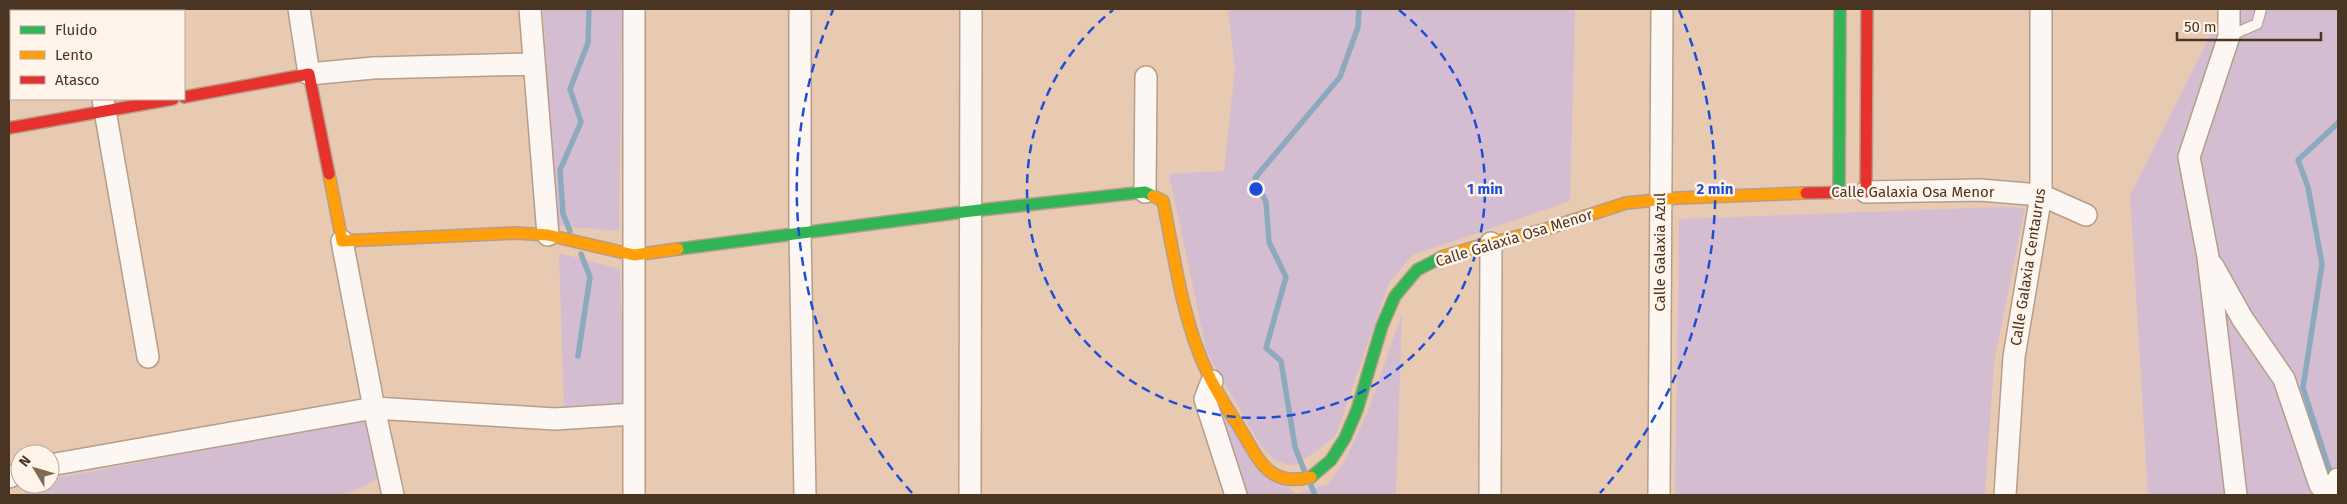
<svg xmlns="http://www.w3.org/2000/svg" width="2347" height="504" viewBox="0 0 2347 504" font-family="'Fira Sans',sans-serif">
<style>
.green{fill:#d5bdd1}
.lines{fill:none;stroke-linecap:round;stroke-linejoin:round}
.stream{stroke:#8ca9be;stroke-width:5.5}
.lane-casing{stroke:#b59d8a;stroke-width:12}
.street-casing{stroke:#b59d8a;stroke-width:24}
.fast-casing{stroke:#b59d8a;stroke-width:14}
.slow-casing{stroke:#b59d8a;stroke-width:14}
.jam-casing{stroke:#b59d8a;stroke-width:14}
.lane{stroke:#fcf7f3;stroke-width:10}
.street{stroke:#fcf7f3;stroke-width:21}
.fast{stroke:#30b455;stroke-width:11}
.slow{stroke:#ff9f0a;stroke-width:11}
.jam{stroke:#e5322d;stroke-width:11}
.ring{fill:none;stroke:#1d4ed8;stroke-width:2.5;stroke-dasharray:9 6}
.labels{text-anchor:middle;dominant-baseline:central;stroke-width:5;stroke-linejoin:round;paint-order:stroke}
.street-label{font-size:15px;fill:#4a3522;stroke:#fff3ea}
.centre{fill:#1d4ed8;stroke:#fff3ea;stroke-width:2.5}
.ring-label{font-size:15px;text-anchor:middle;font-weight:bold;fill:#1d4ed8;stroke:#fff3ea;stroke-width:5;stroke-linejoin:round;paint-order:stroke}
</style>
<rect width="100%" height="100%" fill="#e8cab2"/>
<path class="green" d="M543 9H622L619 231 557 226Z
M1228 9H1575L1570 201 1413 255 1389 283 1336 435 1317 451 1293 466 1276 461 1261 446 1207 353 1169 174 1224 171 1235 68Z
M2223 9H2338V495H2148L2130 195Z
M2001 207 2025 208 1994 364 1985 495H1675L1679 219Z
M559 253 620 269 625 407 564 411Z
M1402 313 1396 495H1245L1218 411 1296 494 1328 484 1343 464 1368 411Z
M365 420 378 479 345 495H25L22 485 50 484V479Z"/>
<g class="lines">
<path class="stream" d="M570 231 563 214 560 170 581 122 570 89 588 43 589 9
M578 356 590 277 581 254
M1304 470 1295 447 1281 361 1266 348 1286 277 1269 242 1266 202 1255 178 1340 77 1358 27 1359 9
M2332 478 2303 388 2322 264 2308 187 2298 160 2338 123
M1310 483 1315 495"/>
<g class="lane-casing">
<path id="lane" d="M2229 36 2257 24 2261 9"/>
</g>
<g class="street-casing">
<path id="street" d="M86 9V11
M299 9 309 74 373 68 533 64
M530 9 548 235
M800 9V233L805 495
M2229 9V36L2189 157 2208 257 2236 495
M103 99 148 357
M1145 192 1146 77
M1866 192 1980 190 2041 195 2086 215
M342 241 374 408 393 495
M2213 266 2242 318 2284 379 2320 485 2336 486 2338 479
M1212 381 1205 399 1236 495
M50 465 374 408 555 419 634 414
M9 477 20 473
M634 495V9
M970 495 971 9
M1490 495 1491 243
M1659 495 1662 9
M2005 495 2014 357 2041 195V9"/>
</g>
<g class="fast-casing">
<path id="fast" d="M1839 192 1840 9
M678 249 971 211 1145 192 1153 196
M1311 477 1331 460 1345 438 1357 410 1382 326 1395 296 1417 270 1442 257"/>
</g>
<g class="slow-casing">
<path id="slow" d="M329 174 342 241 516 233 548 235 634 255 678 249
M1153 196 1163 201C1175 259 1182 320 1208 374 1217 393 1229 411 1241 430 1259 460 1269 488 1311 477
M1442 257 1475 247 1543 230 1626 203 1678 198 1806 193"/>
</g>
<g class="jam-casing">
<path id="jam" d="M184 97 309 74 329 174
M9 128 173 99
M1806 193 1866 192 1867 9"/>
</g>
<use href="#lane" class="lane"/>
<use href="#street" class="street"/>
<use href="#fast" class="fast"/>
<use href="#slow" class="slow"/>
<use href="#jam" class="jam"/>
</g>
<g class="ring">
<path d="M1399 10A229 229 0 1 1 1113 10"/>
<path d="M912 493A459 459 0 0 1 833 10M1679 10A459 459 0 0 1 1600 493"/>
</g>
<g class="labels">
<g class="street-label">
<text x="1913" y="192">Calle Galaxia Osa Menor</text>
<text transform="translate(1514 238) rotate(-17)">Calle Galaxia Osa Menor</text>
<text transform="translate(1660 252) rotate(-90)">Calle Galaxia Azul</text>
<text transform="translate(2028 267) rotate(-81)">Calle Galaxia Centaurus</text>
</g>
</g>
<circle cx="1256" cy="189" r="8" class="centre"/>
<g class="ring-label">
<text x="1485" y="194">1 min</text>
<text x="1715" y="194">2 min</text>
</g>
<rect width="2347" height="504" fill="none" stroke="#4a3522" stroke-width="20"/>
<rect x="10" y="10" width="175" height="90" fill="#fff3ea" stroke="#b7a79a"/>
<rect x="20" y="26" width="25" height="8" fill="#30b455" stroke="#b7a79a"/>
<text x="55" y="35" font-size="15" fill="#4a3522">Fluido</text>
<rect x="20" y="51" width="25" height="8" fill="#ff9f0a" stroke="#b7a79a"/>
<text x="55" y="60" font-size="15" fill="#4a3522">Lento</text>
<rect x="20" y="76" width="25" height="8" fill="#e5322d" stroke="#b7a79a"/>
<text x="55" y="85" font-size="15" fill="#4a3522">Atasco</text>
<g transform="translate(35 469) rotate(308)"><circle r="24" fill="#fff3ea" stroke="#b7a79a"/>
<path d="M0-4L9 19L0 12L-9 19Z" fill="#816954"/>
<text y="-8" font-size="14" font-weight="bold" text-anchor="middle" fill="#4a3522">N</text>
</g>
<path d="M2177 32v8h144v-8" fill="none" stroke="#4a3522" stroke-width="2.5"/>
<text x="2184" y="32" font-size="15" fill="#4a3522" stroke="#fff3ea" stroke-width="4" paint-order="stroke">50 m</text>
</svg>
